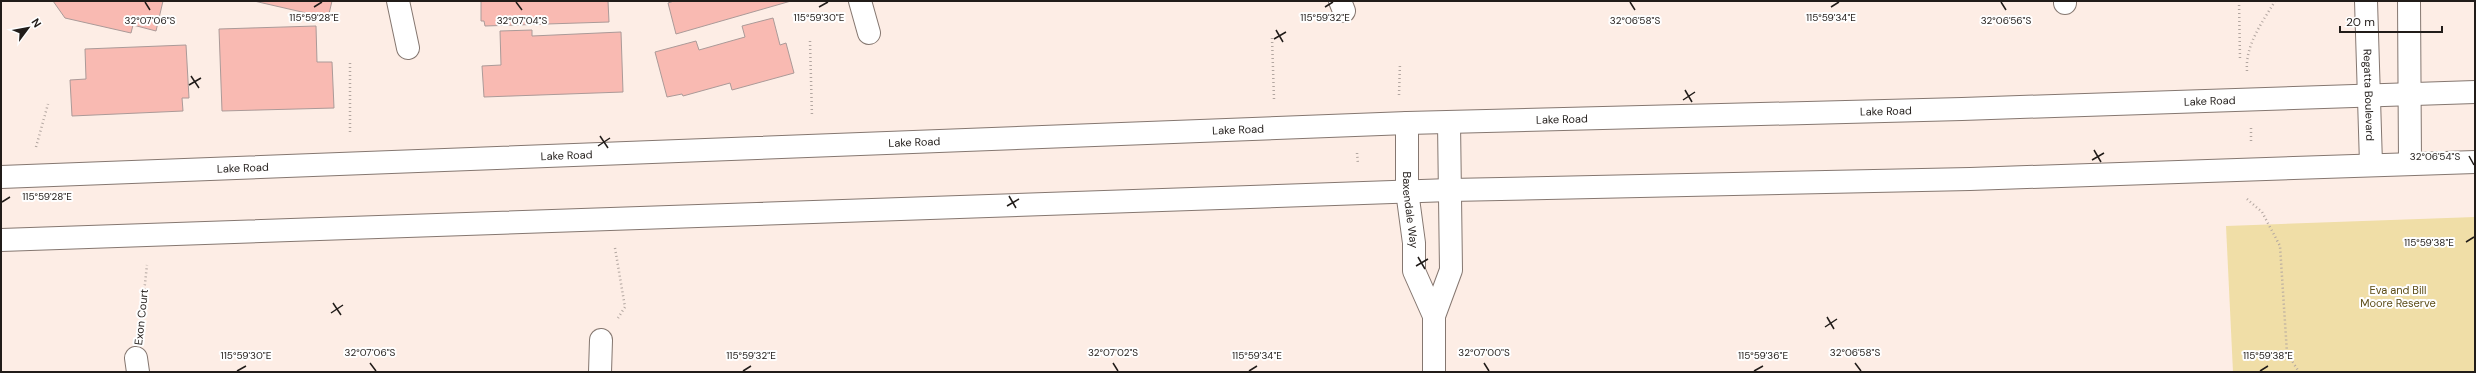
<svg xmlns="http://www.w3.org/2000/svg" width="2476" height="373" viewBox="0 0 2476 373" font-family="'DM Sans',sans-serif">
<style>
.green{fill:#f0dea7}
.building{fill:#f9bab2;stroke:#ab9a98}
.lines{fill:none;stroke-linecap:round;stroke-linejoin:round}
.minor-casing{stroke:#857770;stroke-width:24}
.major-casing{stroke:#857770;stroke-width:24}
.path{stroke:#b2a6a0;stroke-width:2.5;stroke-dasharray:1 3;stroke-linecap:butt}
.minor{stroke:#fff;stroke-width:22}
.major{stroke:#fff;stroke-width:22}
.ticks{fill:none;stroke:#211c19;stroke-width:1.5}
.labels{text-anchor:middle;dominant-baseline:central;stroke-width:4;stroke-linejoin:round;paint-order:stroke}
.street-label{font-size:11px;fill:#211c19;stroke:#fefefe}
.park-label{font-size:11px;fill:#5d4d18;stroke:#fefefe}
.ticks-label{font-size:10px;text-anchor:middle;fill:#211c19;stroke:#fefefe;stroke-width:4;stroke-linejoin:round;paint-order:stroke}
</style>
<rect width="100%" height="100%" fill="#fdede5"/>
<path class="green" d="M2475 217V372H2233L2226 226Z"/>
<path class="building" d="M53 1H163L156 31 133 25 131 33 65 18Z
M254 1H332L328 18Z
M481 1H608L609 22 485 26 484 21H481Z
M674 1H791L676 34 668 3Z
M773 18 780 45 786 43 794 73 732 90 730 83 683 96 682 94 667 97 655 52 696 41 699 50 745 37 742 26Z
M316 26 317 62H332L334 108 222 111 219 29Z
M532 30V36L621 32 623 92 484 97 482 66 501 65 500 31Z
M186 45 189 98H182L183 111 72 116 70 80 86 79 85 49Z"/>
<g class="lines">
<g class="minor-casing">
<g id="minor">
<path d="M398 1 408 48"/>
<path d="M860 1 869 33"/>
<path d="M1340 1 1344 11"/>
<path d="M2065 1V3"/>
<path id="s1" d="M2366 1 2371 164"/>
<path d="M2409 1 2410 163"/>
<path id="s2" d="M1407 123V191L1414 243V271L1434 316"/>
<path d="M136 358 138 372"/>
<path d="M600 372 601 340"/>
<path d="M1434 372V316L1451 270 1449 123"/>
</g>
</g>
<g class="major-casing">
<g id="major">
<path id="s3" d="M1 177 1407 123 1962 109 2475 92"/>
<path d="M1 240 1450 190 1970 179 2475 162"/>
</g>
</g>
<path class="path" d="M2239 1 2240 59
M1272 38 1274 99
M810 41 812 117
M350 63V134
M2247 71C2245 45 2262 23 2275 1
M1399 95 1400 63
M2251 128V141
M36 147 48 104
M1357 153 1358 164
M2247 199 2262 212 2280 246 2287 353 2299 372
M615 248 625 307 618 318
M140 329 147 265"/>
<use href="#minor" class="minor"/>
<use href="#major" class="major"/>
</g>
<path class="ticks" d="M145 2 150 10M516 2 522 10M1630 2 1635 10M2001 2 2006 10M314 7 322 2M819 7 828 2M1325 7 1333 2M1831 7 1839 2M1276 30 1283 42M1274 39 1286 32M191 76 199 88M189 85 201 78M1685 90 1692 102M1683 100 1695 92M600 136 608 148M598 146 610 138M2094 150 2101 162M2469 156 2474 165M2092 160 2104 153M1009 196 1016 208M2 202 10 197M1007 206 1019 199M2466 242 2474 237M1418 257 1425 269M1416 266 1428 259M333 303 341 315M331 313 343 305M1827 317 1834 329M1825 327 1837 319M370 363 376 371M1113 363 1118 371M1484 363 1489 371M1855 363 1861 371M237 371 246 366M743 371 751 366M1249 371 1257 366M1754 371 1763 366M2260 371 2268 366"/>
<g class="labels">
<g class="street-label">
<text stroke="none"><textPath href="#s1" startOffset="94">Regatta Boulevard</textPath></text>
<text stroke="none"><textPath href="#s3" startOffset="2210">Lake Road</textPath></text>
<text stroke="none"><textPath href="#s3" startOffset="1886">Lake Road</textPath></text>
<text stroke="none"><textPath href="#s3" startOffset="1562">Lake Road</textPath></text>
<text stroke="none"><textPath href="#s3" startOffset="1238">Lake Road</textPath></text>
<text stroke="none"><textPath href="#s3" startOffset="914">Lake Road</textPath></text>
<text stroke="none"><textPath href="#s3" startOffset="566">Lake Road</textPath></text>
<text stroke="none"><textPath href="#s3" startOffset="242">Lake Road</textPath></text>
<text stroke="none"><textPath href="#s2" startOffset="87">Baxendale Way</textPath></text>
<text transform="translate(141 317) rotate(-84)">Exon Court</text>
</g>
<g class="park-label">
<text x="2398" y="290">Eva and Bill<tspan x="2398" dy="13">Moore Reserve</tspan></text>
</g>
</g>
<g class="ticks-label">
<text x="314" y="21">115°59'28"E</text>
<text x="819" y="21">115°59'30"E</text>
<text x="1325" y="21">115°59'32"E</text>
<text x="1831" y="21">115°59'34"E</text>
<text x="150" y="24">32°07'06"S</text>
<text x="522" y="24">32°07'04"S</text>
<text x="1635" y="24">32°06'58"S</text>
<text x="2006" y="24">32°06'56"S</text>
<text x="2435" y="160">32°06'54"S</text>
<text x="47" y="200">115°59'28"E</text>
<text x="2429" y="246">115°59'38"E</text>
<text x="370" y="356">32°07'06"S</text>
<text x="1113" y="356">32°07'02"S</text>
<text x="1484" y="356">32°07'00"S</text>
<text x="1855" y="356">32°06'58"S</text>
<text x="246" y="359">115°59'30"E</text>
<text x="751" y="359">115°59'32"E</text>
<text x="1257" y="359">115°59'34"E</text>
<text x="1763" y="359">115°59'36"E</text>
<text x="2268" y="359">115°59'38"E</text>
</g>
<rect width="2476" height="373" fill="none" stroke="#211c19" stroke-width="4"/>
<g transform="translate(28 28) rotate(58)" stroke="#fefefe" stroke-width="3" paint-order="stroke">
<path d="M0-3L7 15L0 10L-7 15Z" fill="#211c19"/>
<text y="-6" font-size="11" font-weight="bold" text-anchor="middle" fill="#211c19">N</text>
</g>
<path d="M2340 26v6h102v-6" fill="none" stroke="#211c19" stroke-width="2"/>
<text x="2346" y="26" font-size="12" fill="#211c19" stroke="#fefefe" stroke-width="3" paint-order="stroke">20 m</text>
</svg>
